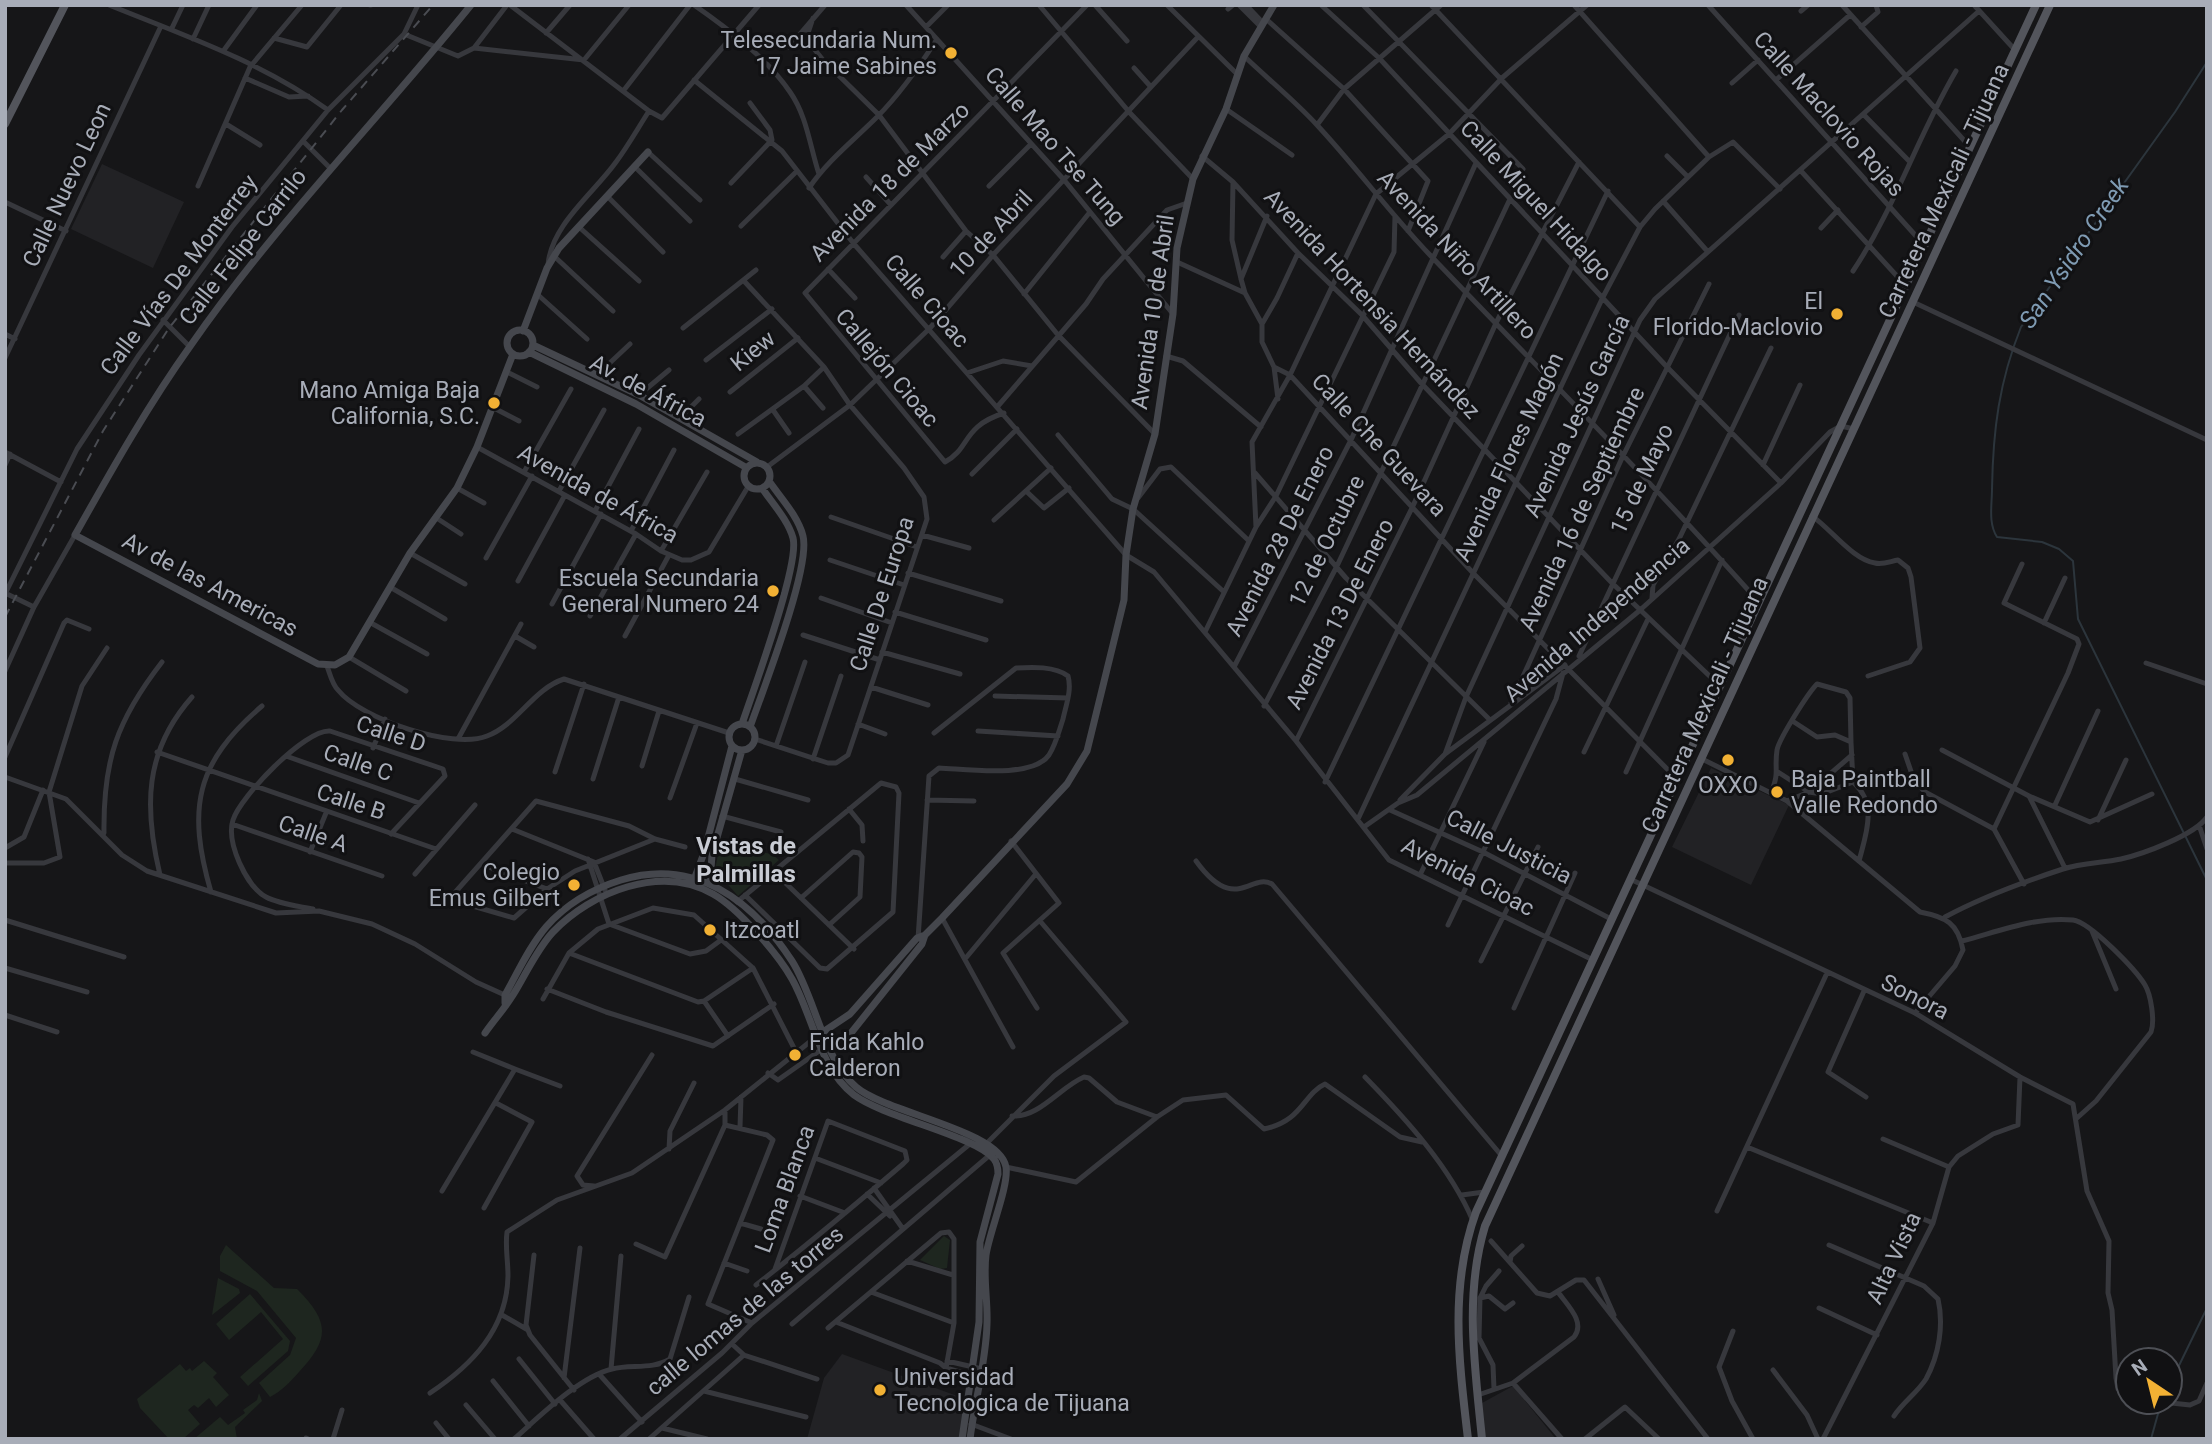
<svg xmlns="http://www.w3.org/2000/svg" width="2212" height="1444" viewBox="0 0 2212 1444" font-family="Roboto,sans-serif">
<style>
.built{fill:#222225}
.green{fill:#1e261f}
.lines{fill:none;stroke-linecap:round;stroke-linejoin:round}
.stream{stroke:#2c353c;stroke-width:2}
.street{stroke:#37383d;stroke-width:5}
.secondary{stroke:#45474d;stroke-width:7}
.primary{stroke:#53555c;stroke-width:8}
.rail{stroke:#4a4c52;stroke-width:2;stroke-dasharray:9 7;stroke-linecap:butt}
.poi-dot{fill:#f2b134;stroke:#111113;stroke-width:2.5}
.labels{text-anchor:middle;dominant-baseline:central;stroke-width:6;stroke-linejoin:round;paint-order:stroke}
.poi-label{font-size:23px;fill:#a8adb8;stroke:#111113;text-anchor:end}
.street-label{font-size:23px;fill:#a8adb8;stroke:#111113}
.water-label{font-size:24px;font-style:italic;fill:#7f9bb3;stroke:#111113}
.neighbourhood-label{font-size:24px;font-weight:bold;fill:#c9ccd4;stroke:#111113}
</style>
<rect width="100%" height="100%" fill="#161618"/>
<path class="built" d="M102 164 184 202 153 268 71 229Z
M1711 768 1789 805 1751 885 1672 847Z
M842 1354 971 1401 966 1439H807L824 1378Z
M1513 1386 1556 1439H1484L1482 1403Z"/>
<path class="green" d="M721 839 773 855 779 860 738 896 715 870Z
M944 1236 950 1240 947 1268 940 1269 920 1260Z
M226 1245 274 1288 297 1289C330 1322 330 1339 299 1372 290 1382 282 1391 270 1397L259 1383 290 1355 296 1338 257 1291 220 1271V1256Z
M218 1278 239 1289 240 1293 212 1315Z
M250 1294 290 1341 288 1351 248 1386 240 1377 283 1339 261 1312 229 1340 216 1324Z
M204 1361 217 1373 213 1377 229 1395 216 1407 209 1398 198 1408 194 1405 188 1410 200 1424 183 1439H169L140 1408 137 1399 180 1364 186 1371 190 1368 192 1371Z
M259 1393 262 1401 235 1427 237 1439H194L220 1417 228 1425 245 1413 243 1410 257 1400Z"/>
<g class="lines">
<path class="stream" d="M2207 62 2175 112 2021 327C1999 382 1993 430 1992 489 1992 505 1988 523 1997 537L2042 542 2059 549 2073 561 2078 619 2207 880
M2170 1384 2207 1308
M2151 1439 2161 1403"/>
<path class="street" d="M109 5C183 35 262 62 328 110
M370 5H371
M510 5 649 111 662 118 759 5
M694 5C727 28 767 58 790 92 807 116 810 147 819 174
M906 5 1065 181 1173 314
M1039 5 1130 113 1193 179
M1095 5 1127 41
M1167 5 1237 74
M1239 5 1260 26
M1246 5 1263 23
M1321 5 1379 58 1667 367 1781 483
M1363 5 1523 169
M1431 5 1640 227
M1574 5 1709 157
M1708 5 1925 246
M1842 5 1970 147
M1974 5 2015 50
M1228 9 1233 5
M1801 11 1808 5
M813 18 808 33 811 45 823 60 879 115 966 231 993 255 1058 335 1155 434
M1266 19 1344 89 1428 181 1408 231
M926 27 948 5
M1861 27 1878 12 1876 5
M172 28 183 5
M546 33 570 5
M404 34 458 56 474 48 584 60 629 5
M274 38 307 47 341 5
M193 39 209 5
M789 47 825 5
M474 48 507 5
M224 50 257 5
M1244 56C1268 79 1295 101 1317 125 1356 167 1390 213 1429 254 1539 369 1652 482 1758 601
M1134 68 1151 87
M245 78 289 97 308 96
M694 80 782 151 854 244 1126 555 1154 572 1296 741 1389 860 1591 959
M1776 80 1850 15
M1732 83 1758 60
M624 90 690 5
M1226 109 1292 155
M1864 115 1909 161
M226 124 260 145
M1317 125 1344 89 1441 5
M304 142 330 168
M648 152 700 200
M1202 156 1233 182 1298 253 1362 315 1421 383 1612 583 1720 686
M1667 156 1687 176
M634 166 690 221
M1801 171 1906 286
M866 177 891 205
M1233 182 1232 240 1241 279 1245 293 1262 324V342L1274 367 1290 375 1473 573 1678 780
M731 183 772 140 770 130 750 103
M198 186 250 67 302 5
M989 186 1030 145
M809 188C827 161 854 140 877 117 901 93 919 67 937 39
M607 196 663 252
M1663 201 1708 252
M5 202 66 231
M741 226 797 171
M579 227 639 281
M1821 228 1838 210
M554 256 613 311
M943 257 966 231
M1177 262 1245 293
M548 265C551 225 594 193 616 162 628 146 638 128 649 111
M828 269 855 298
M1853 271C1895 208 1918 135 1956 71
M1241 279 1267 216
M744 281 824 367 850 405 904 468 924 497 927 519 848 755 836 763H828L755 739
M537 294 587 339
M1024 294 1090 212
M1913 302 2207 440
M163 320 189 346
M1262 324 1277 298 1298 253
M683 328 756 270
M5 334 15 339
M1166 356 1183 361 1261 427
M5 358 161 26
M706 360 772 309
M1274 367 1278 399
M507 372 537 387
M967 373 1003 361 1032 366
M598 374 630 344
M804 386 823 408
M730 392 798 338
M639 395 669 370
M998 406 1086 304 1103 279 1167 210 1187 203
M492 407 519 421
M773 410 789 433
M1004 413C961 427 971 448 945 462L805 293 1087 5
M681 417 699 399
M738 434 804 386 824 367
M1058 435 1112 499 1133 509 1224 592
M477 447 636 534 661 551 682 560H691L709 552 749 485
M5 452 61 482
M5 465 10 454
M1763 465 1800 385
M767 467 850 405 930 328 993 255 1197 38
M524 472 571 389
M1255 473 1346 578 1489 719
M972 474 1017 429
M457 488 484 503
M559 491 604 410
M1026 491 1044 508 1069 488
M1138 498 1160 469 1171 467 1248 540
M595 511 639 429
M1812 516C1831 529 1853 560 1875 563 1883 565 1891 561 1898 560L1908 568 1911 577 1920 648 1910 662 1868 676
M435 517 461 534
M831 517 917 547
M994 520 1051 468
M1256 527 1276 496 1394 252 1395 216
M631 531 674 450
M922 535 969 548
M661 551 707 472
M410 553 465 584
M486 558 532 476
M830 560 904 585
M908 573 1001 601
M518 581 565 495
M390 587 445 619
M5 593 34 607
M5 594 77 449 139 355 232 227 328 110 404 34 418 5
M821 598 892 623
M1652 598 1653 585 1679 539 1771 348
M552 604 601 514
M895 612 986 640
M590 616 636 534
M371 623 427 654
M2044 623 2065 578
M1205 632 1256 527 1252 442 1290 375 1376 194 1449 134 1502 78 1587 5
M803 635 880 660
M515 636 534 647
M625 636 669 555
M882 652 960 674
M1579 656 1739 315
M349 657 406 691
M2146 663 2207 684
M327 666C330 674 332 684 338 690 361 719 453 750 487 736 517 725 533 689 564 679L729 733
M1234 667 1351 440 1476 163
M5 671 34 607 75 535
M871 687 928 705
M995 696 1068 698
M1511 703 1622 458 1709 284
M1264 706 1337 566 1510 199
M1794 722 1817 737 1835 735 1851 742 1853 782C1878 804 1866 834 1859 861
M858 724 885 734
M978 731 1058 736
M458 739 521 624
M1296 741 1412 508 1497 321 1579 162
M776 746 805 662
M373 748 385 719
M1942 750 2029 796 2090 822 2152 794
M157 752 436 849
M1584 752 1648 619
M1445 754 1466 697 1640 320 1655 299 1979 11
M1905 754 1914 780 1925 792 1994 829
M286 756 419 803
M5 757 64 623 67 620 89 629
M813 759 841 676
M1702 759 1787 801 1920 912C1946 917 1958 923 1963 950L1955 966 1915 1013
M642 766 659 711
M555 772 584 684
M1626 772 1722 560
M1778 772 1809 792 1852 755
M5 777 66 799 122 855 147 871 276 913 319 911 372 924 415 944 476 982 507 996
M593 779 619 697
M735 779 808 800
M1325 782 1608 191
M1771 793C1780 771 1774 770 1777 750 1779 739 1808 693 1817 684L1846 692 1850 698 1851 742
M2029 796 2065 868
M670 798 697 723
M927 800 974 801
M1400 800 1445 754 1565 665
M1787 801 1809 792 1822 794 1853 782
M2055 805 2098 711
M849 809 862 825 863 841
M1390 810 1483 852 1611 919
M722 816 781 832
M1358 819 1603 297 1640 227 1655 209 1709 157 1733 142 1780 189
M2098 820 2126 760
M232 824 382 876
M2199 825 2207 849
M1364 827 1398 803 1417 795 1639 611 1781 483 1830 432 1841 426 1854 429
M512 829 594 862 605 890
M1994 829 2068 673 2079 644 2077 639 2004 603 2022 564
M1994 829 2024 884
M104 833C103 760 117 720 162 662
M1011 841 1059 903 1003 953 1037 1008
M5 848 24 837 43 790
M310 852 326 813
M588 859 609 924 690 954 706 951 721 940
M1196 861C1235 915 1251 872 1272 884L1501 1155
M5 863H44L60 857 49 792 82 686 107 648
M481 864 547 889
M773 871 854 949
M415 874 475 805
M160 875C144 808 144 751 192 697
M1420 875 1484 742
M1630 879 1915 1013 2020 1077 2073 1104 2087 1191 2109 1241 2108 1293 2112 1310 2116 1378 2118 1389 2128 1396
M211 892C187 809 195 763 262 706
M435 895 514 918 547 889 575 871 655 839
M451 897 536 801 629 826 655 839 685 847
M801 898 853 852 859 853 862 857 860 897 829 925
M737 902 881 783 896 787 899 793 893 912 827 969 820 968 745 895
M313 909C298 906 279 904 266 897 246 886 226 842 233 820 240 797 305 729 330 731L443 769 445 776 391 834
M1945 917C1982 897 2023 882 2063 869 2082 863 2102 863 2121 859 2143 854 2195 835 2207 817
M942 918 1013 1047
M5 920 124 957
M1448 925 1556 699 1563 673
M2092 931 2116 989
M918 939 929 776 939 768C966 769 1032 779 1049 755 1056 744 1059 731 1063 719 1066 705 1072 690 1068 676 1055 666 1032 667 1016 668L934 733
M1962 941C1997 932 2037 916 2073 920 2090 922 2136 970 2145 985 2151 995 2155 1021 2151 1032L2096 1101 2077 1118
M569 953 698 1002 704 1001 753 968
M965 959 1035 875
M1481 961 1538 847
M5 968 87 992
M547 989 606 1012 713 1046 774 1004
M1864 991 1828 1072 1866 1097
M543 999 569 953 598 929 653 908 694 915 753 968 796 1052
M704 1001 728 1036
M1514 1008 1575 873
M5 1015 57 1032
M515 1069 560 1086
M768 1073 778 1080 822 1049
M1365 1077C1406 1119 1450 1167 1473 1221
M1012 1116C1039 1118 1060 1087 1084 1077L1089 1078 1117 1102 1157 1117
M725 1125 767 1135 773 1140 708 1304 752 1323
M740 1127 741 1097
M1883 1139 1949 1167
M984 1146 1054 1076 1126 1022 1040 921
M1747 1147 1933 1223
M669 1149 670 1131 694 1083
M815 1158 881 1183
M1006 1167 1076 1182 1157 1117 1183 1100 1226 1095 1264 1129C1303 1121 1303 1094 1325 1084L1400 1137 1422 1142
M594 1186 583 1185 577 1176 652 1055
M874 1188 903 1229
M442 1191 515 1069 473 1052
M867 1194 890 1216
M1462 1195 1484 1192
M800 1196 845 1213
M484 1208 532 1122 496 1103
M1717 1211 1827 973
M740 1223 761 1229
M1491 1241 1537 1293 1550 1296 1576 1280H1584L1708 1439
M636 1244 665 1257 725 1125V1110
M1829 1245 1924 1286 1938 1299C1944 1325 1939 1355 1926 1379 1917 1393 1903 1402 1894 1416
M534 1255 526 1325 530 1335 574 1390
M907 1261 953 1275
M1510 1262 1511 1256 1522 1246
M724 1263 747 1271
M1598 1279 1614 1315
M756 1285C806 1246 855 1205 903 1164L907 1160 905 1151 828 1121 775 1269
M871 1292 954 1323
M1480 1298 1489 1296 1505 1309 1513 1303
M1819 1308 1877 1335
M502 1315 528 1330
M836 1322 940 1363 946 1368 980 1378
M792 1324 991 1154
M828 1328 941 1233 949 1232 954 1239V1323L946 1368
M1733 1331 1719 1367 1732 1401 1753 1439
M732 1344 744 1355 817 1379
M519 1359 555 1404
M947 1361 982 1369
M611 1369 621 1256
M1773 1370 1807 1415 1818 1439
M599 1374 642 1422
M564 1378 580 1248
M493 1381 529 1426
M1513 1383 1562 1439
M1494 1389 1493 1365 1479 1338 1480 1298 1486 1286 1499 1271
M704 1391 806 1417
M430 1393C472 1365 507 1329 508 1276 508 1260 505 1247 507 1232L557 1200 632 1173 725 1110 817 1036
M1478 1395 1513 1383 1574 1337C1586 1322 1567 1305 1558 1292
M560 1400 594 1439
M2162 1402 2190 1405 2199 1401 2207 1383
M466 1405 495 1439
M436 1423 449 1439
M971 1424 1011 1439
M662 1428 707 1439
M306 1438 308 1439
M333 1439 342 1410
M514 1439C539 1417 579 1377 612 1369 631 1364 652 1370 670 1359L689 1297
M620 1439 722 1353 752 1323 971 1143
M649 1439 744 1355
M1585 1439 1625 1407 1659 1439
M1823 1439 1933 1223 1949 1167 1958 1156 1993 1134 2018 1125 2020 1077"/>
<path class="secondary" d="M471 5C379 119 275 224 191 345 148 405 111 471 75 535L318 664 335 665 349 657 410 553 457 488 477 447 513 354
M507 343a13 13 0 1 1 26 0a13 13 0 1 1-26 0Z
M523 331 547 268 559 248 648 152
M533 345 639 395 757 462
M529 352 636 404 747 468
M744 476a13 13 0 1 1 26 0a13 13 0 1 1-26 0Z
M729 737a13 13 0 1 1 26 0a13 13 0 1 1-26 0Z
M742 724C753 691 800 564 793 538 788 520 772 503 762 488
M750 727C763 690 811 567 803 536 798 516 780 497 769 481
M695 877 704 853 732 746
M710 882 712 855 742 750
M505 1003V995C518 972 529 947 546 927 566 904 592 889 621 880 695 857 752 900 792 961 815 997 823 1059 856 1087 886 1113 1000 1130 1006 1167 1009 1186 989 1233 986 1255 983 1278 988 1301 987 1324 986 1362 975 1400 970 1439
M485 1033C494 1020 505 1008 513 995 526 974 537 949 553 932 591 892 661 864 713 894 738 908 778 954 792 979 813 1016 819 1068 854 1095 885 1118 976 1136 994 1159 997 1163 998 1168 998 1174L980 1242 979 1322 962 1439
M817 1036 850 1014 917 938 925 935 942 918 1067 784 1087 751 1124 600 1126 555 1133 509 1155 434 1173 314 1177 248 1193 179 1226 109 1244 56 1274 5
M826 1047 851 1033 922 944 925 935"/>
<path class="primary" d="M5 124 65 5
M1468 1439C1459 1362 1449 1286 1476 1212L2036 5
M1482 1439C1475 1367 1464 1295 1485 1226L2050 5"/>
<path class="rail" d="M5 617 103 431 169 328 342 110 433 5"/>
</g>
<g class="poi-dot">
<circle cx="951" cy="53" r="7"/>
<circle cx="1837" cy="314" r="7"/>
<circle cx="494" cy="403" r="7"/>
<circle cx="773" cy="591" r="7"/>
<circle cx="1728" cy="760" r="7"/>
<circle cx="1777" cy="792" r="7"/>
<circle cx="574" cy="885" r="7"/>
<circle cx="710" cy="930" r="7"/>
<circle cx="795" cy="1055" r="7"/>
<circle cx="880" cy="1390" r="7"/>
</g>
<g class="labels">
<g class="poi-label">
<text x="937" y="40">Telesecundaria Num.<tspan x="937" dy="26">17 Jaime Sabines</tspan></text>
<text x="1823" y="301">El<tspan x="1823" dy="26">Florido-Maclovio</tspan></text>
<text x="480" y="390">Mano Amiga Baja<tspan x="480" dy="26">California, S.C.</tspan></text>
<text x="759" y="578">Escuela Secundaria<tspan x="759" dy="26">General Numero 24</tspan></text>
<text x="1791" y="779" text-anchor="start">Baja Paintball<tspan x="1791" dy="26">Valle Redondo</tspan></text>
<text x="1728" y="785" text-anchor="middle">OXXO</text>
<text x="560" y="872">Colegio<tspan x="560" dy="26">Emus Gilbert</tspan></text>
<text x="724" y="930" text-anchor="start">Itzcoatl</text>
<text x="809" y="1042" text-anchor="start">Frida Kahlo<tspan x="809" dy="26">Calderon</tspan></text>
<text x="894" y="1377" text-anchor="start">Universidad<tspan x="894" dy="26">Tecnologica de Tijuana</tspan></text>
</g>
<g class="street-label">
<text transform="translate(1829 114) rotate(48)">Calle Maclovio Rojas</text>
<text transform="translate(1055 146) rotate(49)">Calle Mao Tse Tung</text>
<text transform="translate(890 182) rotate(-45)">Avenida 18 de Marzo</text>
<text transform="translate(67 185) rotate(-65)">Calle Nuevo Leon</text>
<text transform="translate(1944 191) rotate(-65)">Carretera Mexicali - Tijuana</text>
<text transform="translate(1536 201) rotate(47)">Calle Miguel Hidalgo</text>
<text transform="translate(991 234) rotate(-47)">10 de Abril</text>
<text transform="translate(243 247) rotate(-52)">Calle Felipe Carrilo</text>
<text transform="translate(1457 255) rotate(47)">Avenida Niño Artillero</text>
<text transform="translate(179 275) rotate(-53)">Calle Vías De Monterrey</text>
<text transform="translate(927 301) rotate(49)">Calle Cioac</text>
<text transform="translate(1372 304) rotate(47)">Avenida Hortensia Hernández</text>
<text transform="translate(1153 312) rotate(-82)">Avenida 10 de Abril</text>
<text transform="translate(753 351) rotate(-39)">Kiew</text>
<text transform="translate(887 368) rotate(50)">Callejón Cioac</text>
<text transform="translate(648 391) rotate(28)">Av. de África</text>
<text transform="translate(1577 416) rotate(-65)">Avenida Jesús García</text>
<text transform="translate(1379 445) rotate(47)">Calle Che Guevara</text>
<text transform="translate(1509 457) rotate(-65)">Avenida Flores Magón</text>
<text transform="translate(1642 479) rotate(-65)">15 de Mayo</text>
<text transform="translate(598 494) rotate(29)">Avenida de África</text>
<text transform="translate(1582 509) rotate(-65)">Avenida 16 de Septiembre</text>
<text transform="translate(1280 541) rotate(-63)">Avenida 28 De Enero</text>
<text transform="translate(1327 541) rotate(-64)">12 de Octubre</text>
<text transform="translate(210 585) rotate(28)">Av de las Americas</text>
<text transform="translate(882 594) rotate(-72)">Calle De Europa</text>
<text transform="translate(1340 614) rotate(-63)">Avenida 13 De Enero</text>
<text transform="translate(1597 620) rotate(-41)">Avenida Independencia</text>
<text transform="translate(1705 705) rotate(-66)">Carretera Mexicali - Tijuana</text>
<text transform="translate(391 734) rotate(18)">Calle D</text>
<text transform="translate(358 763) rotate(19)">Calle C</text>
<text transform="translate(351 802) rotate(18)">Calle B</text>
<text transform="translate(313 834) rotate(19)">Calle A</text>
<text transform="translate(1509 847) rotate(27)">Calle Justicia</text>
<text transform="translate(1468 877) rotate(27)">Avenida Cioac</text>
<text transform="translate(1915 997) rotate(27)">Sonora</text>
<text transform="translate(785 1189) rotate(-70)">Loma Blanca</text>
<text transform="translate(1894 1258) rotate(-65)">Alta Vista</text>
<text transform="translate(745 1311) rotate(-40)">calle lomas de las torres</text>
</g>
<g class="water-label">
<text transform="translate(2074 253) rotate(-56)">San Ysidro Creek</text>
</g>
<g class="neighbourhood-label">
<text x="746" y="846">Vistas de<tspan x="746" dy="28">Palmillas</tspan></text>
</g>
</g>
<rect width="2212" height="1444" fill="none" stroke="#a8adb8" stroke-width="14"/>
<g transform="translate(2149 1381) rotate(325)"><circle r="33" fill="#111113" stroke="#4d4f55" stroke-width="2"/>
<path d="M0-5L12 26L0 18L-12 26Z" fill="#f2b134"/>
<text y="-10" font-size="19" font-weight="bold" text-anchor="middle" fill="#a8adb8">N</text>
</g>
</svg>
